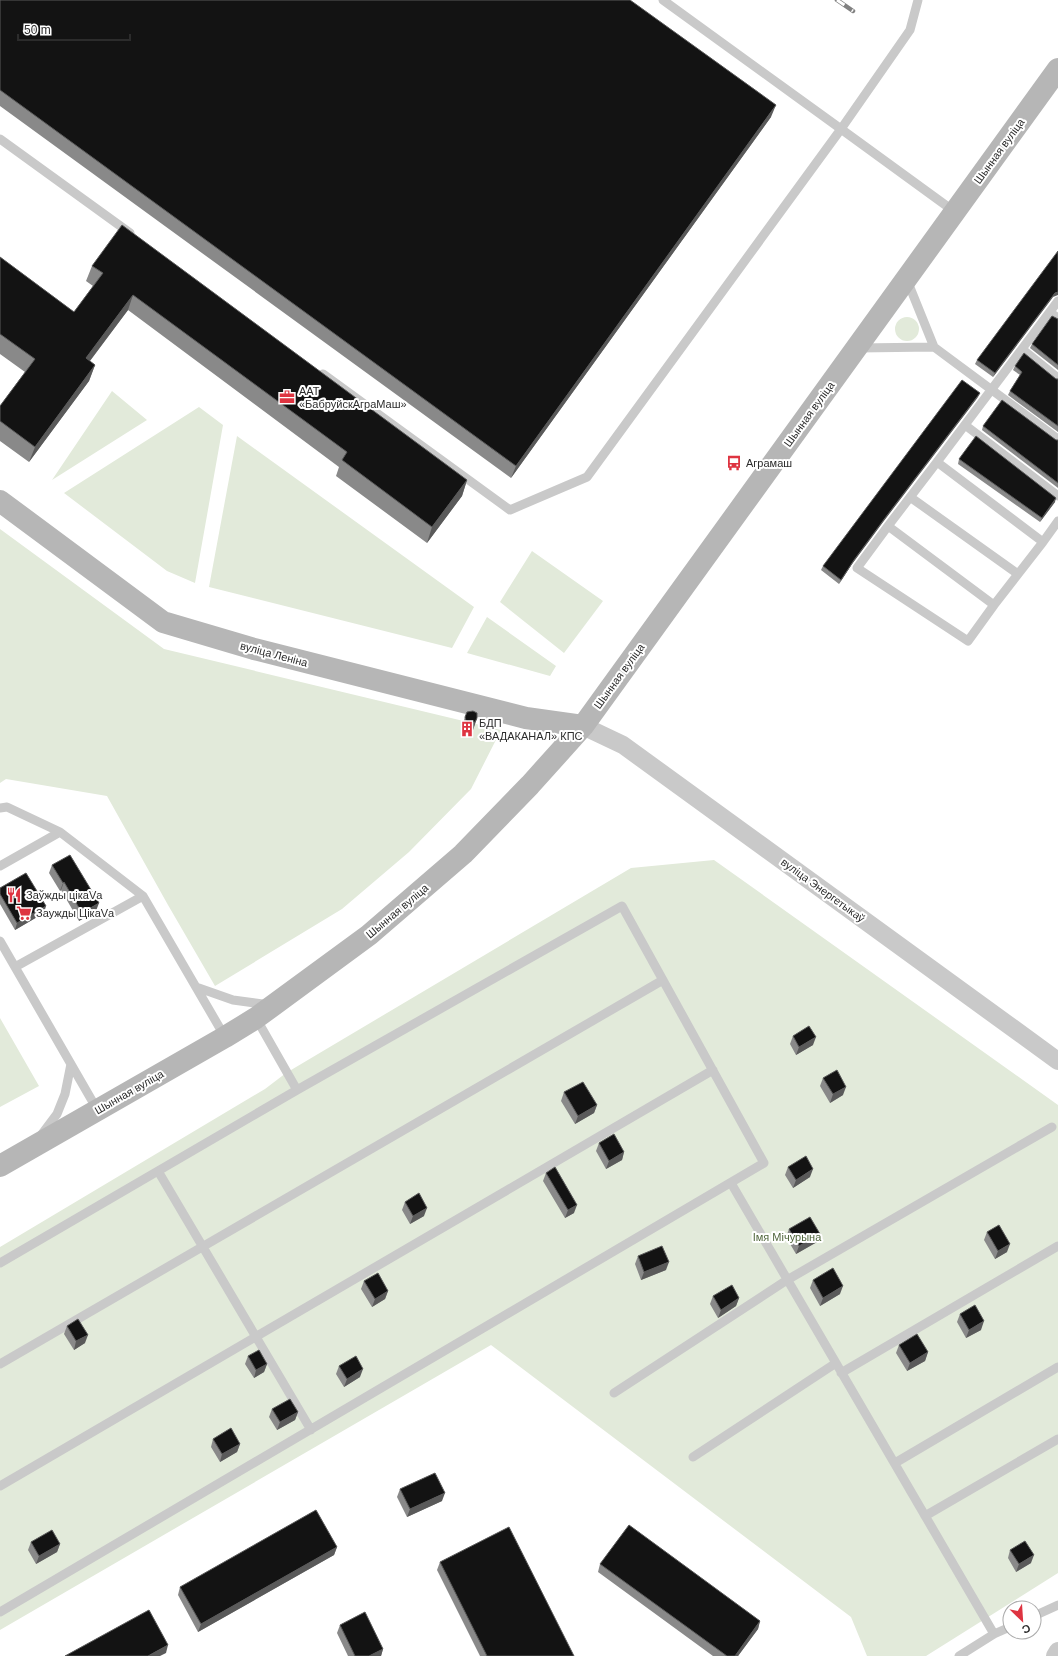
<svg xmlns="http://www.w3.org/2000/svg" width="1058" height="1656" viewBox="0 0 1058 1656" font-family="Arial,sans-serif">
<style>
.green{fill:#e2eada}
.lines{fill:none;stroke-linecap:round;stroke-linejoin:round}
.service{stroke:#c9c9c9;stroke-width:9}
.minor{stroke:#c9c9c9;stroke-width:18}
.secondary{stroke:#b6b6b6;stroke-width:22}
.rail-casing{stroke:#818181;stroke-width:4.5}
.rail{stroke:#fff;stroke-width:3;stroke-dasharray:9;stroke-linecap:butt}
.wall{fill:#898989}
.shaded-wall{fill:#5a5a5a}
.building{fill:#131313;stroke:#5a5a5a}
.labels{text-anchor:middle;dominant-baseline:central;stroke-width:4;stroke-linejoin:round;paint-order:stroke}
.street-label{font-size:11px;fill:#2c2c2c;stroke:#fff}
.poi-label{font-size:11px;fill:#2c2c2c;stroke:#fff;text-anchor:start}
.park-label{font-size:11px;fill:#50663c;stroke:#fff}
</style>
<rect width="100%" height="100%" fill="#fff"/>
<path class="green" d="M895 329a12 12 0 1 1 24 0a12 12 0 1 1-24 0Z
M112 391 147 420 52 480Z
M199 407 223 425 195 583 167 571 64 493Z
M237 436 474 607 452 648 209 587Z
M0 529 164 649 501 730 471 789 409 852 342 909 215 986 168 905 107 796 6 779 0 783Z
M532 551 603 601 564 653 500 602Z
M487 617 556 666 550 676 467 653Z
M714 860 1058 1105V1573L926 1656H867L851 1617 491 1345 0 1630V1247L265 1089 286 1073 631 868Z
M0 1018 39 1086 0 1107Z"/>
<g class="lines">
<path class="service" d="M918 0 910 30 841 129 955 212
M0 139 130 233
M1058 301 937 462 1043 542 1058 521
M1050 312 1058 318
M934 347 1058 439
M858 348 934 347 907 280
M1022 349 1058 378
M323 374 510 510 587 477 841 129 663 0
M965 425 1058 496
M910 497 1018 574
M888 526 937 462
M994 605 968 641 857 568 888 526 994 605 1043 542
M0 808 7 807 60 832
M0 866 60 832 143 896 225 1037
M0 941 98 1111
M15 967 143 896
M196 987 233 1000 270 1005
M256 1018 297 1090
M42 1134 57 1114 65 1094 71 1064
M158 1171 311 1430
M731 1183 994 1634
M0 1263 297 1090 622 906 764 1163 0 1612
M0 1364 663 980
M841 1373 1058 1246
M614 1393 787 1280 1052 1127
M693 1457 836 1363
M895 1463 1058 1367
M0 1486 713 1070
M925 1516 1058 1439
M1034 1616 1058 1605
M959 1656 994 1634 1010 1627"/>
<path class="minor" d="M583 726 623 745 1058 1061
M1055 1656 1058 1651"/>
<path class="secondary" d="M0 501 163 622 254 649 526 718 583 726
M0 1166 225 1037 256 1018 369 935 463 854 530 785 583 726 1058 69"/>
<g class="rail-casing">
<path id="rail" d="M837 0 853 11"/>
</g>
<use href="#rail" class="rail"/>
</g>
<path class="wall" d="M0 0 771 117 511 478 0 106Z
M0 257 74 312 93 286 86 281 92 266 467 480 462 496 427 543 336 476 339 467 128 310 90 361 95 365 89 381 29 462 0 441V406L25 372 0 354Z
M1053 297 993 377 975 364 977 360Z
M1058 319V370L1030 348 1032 344Z
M1015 366 1058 379V432L1008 395 1010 391 1020 375 1013 370Z
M978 397 883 522 852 564 839 584 821 570 823 566Z
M983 426 1058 440V488L982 430Z
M959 459 1055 502 1040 522 958 464Z
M465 717 477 718 473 730 470 734 467 735 462 733 461 729Z
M52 865 96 911 79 921 61 890 60 891 49 873Z
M0 888 44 913 15 930 0 904Z
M793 1036 813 1045 796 1055 790 1044Z
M823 1078 843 1095 830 1103 820 1086Z
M564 1092 597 1105 594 1113 575 1124 561 1101Z
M599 1143 624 1152 622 1160 606 1169 596 1151Z
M788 1167 810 1177 793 1188 785 1175Z
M546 1173 574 1213 565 1218 543 1181Z
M405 1202 424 1216 410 1224 402 1210Z
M789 1229 817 1242 796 1254 786 1237Z
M987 1232 1007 1252 995 1259 984 1240Z
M638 1256 666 1270 641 1280 635 1264Z
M813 1280 840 1294 820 1306 810 1288Z
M364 1281 388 1291 385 1299 372 1307 361 1289Z
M713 1296 739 1298 736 1306 718 1318 710 1304Z
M960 1314 981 1330 966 1338 957 1322Z
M67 1326 85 1343 74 1350 64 1334Z
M899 1345 928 1352 925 1361 907 1371 896 1353Z
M248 1356 267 1364 264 1372 254 1378 245 1364Z
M339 1366 360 1377 344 1387 336 1374Z
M272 1409 298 1412 295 1420 277 1430 269 1417Z
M213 1439 240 1444 237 1452 220 1462 211 1447Z
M400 1489 442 1501 407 1517 397 1497Z
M31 1542 60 1544 57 1552 36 1564 28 1550Z
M337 1547 334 1555 198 1632 178 1595 180 1587Z
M1010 1550 1031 1563 1016 1572 1008 1558Z
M440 1562 574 1656H480L437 1570Z
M600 1564 760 1621 758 1629 738 1656H713L598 1572Z
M340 1625 383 1649 381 1656H348L337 1633Z"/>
<path class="shaded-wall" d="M776 105 771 117 511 478 516 466Z
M1058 292V295L1053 297 993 377 995 373 1055 293Z
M133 295 128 310 80 374 86 358Z
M95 365 89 381 29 462 35 447Z
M980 393 978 397 883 522 852 564 839 584 841 580 854 560 885 518Z
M467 480 462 496 427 543 432 527Z
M1056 498 1055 502 1040 522 1042 518Z
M477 718 473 730 470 734 467 735 471 723Z
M64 882 61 890 60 891 63 883Z
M99 903 96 911 79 921 82 913Z
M46 906 44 913 15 930 17 923Z
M816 1037 813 1045 796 1055 799 1047Z
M846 1087 843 1095 830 1103 833 1094Z
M597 1105 594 1113 575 1124 578 1116Z
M624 1152 622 1160 606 1169 609 1161Z
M813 1169 810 1177 793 1188 796 1180Z
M577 1205 574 1213 565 1218 568 1210Z
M427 1208 424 1216 410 1224 413 1216Z
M820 1234 817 1242 796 1254 799 1246Z
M1010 1244 1007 1252 995 1259 998 1251Z
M669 1262 666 1270 641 1280 644 1272Z
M843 1286 840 1294 820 1306 823 1298Z
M388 1291 385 1299 372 1307 375 1299Z
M739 1298 736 1306 718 1318 721 1310Z
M984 1321 981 1330 966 1338 969 1330Z
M88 1335 85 1343 74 1350 76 1341Z
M928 1352 925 1361 907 1371 910 1363Z
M267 1364 264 1372 254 1378 256 1370Z
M363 1369 360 1377 344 1387 347 1379Z
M298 1412 295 1420 277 1430 280 1422Z
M240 1444 237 1452 220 1462 222 1454Z
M445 1493 442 1501 407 1517 410 1509Z
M60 1544 57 1552 36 1564 39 1556Z
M337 1547 334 1555 198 1632 201 1624Z
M1034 1555 1031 1563 1016 1572 1019 1564Z
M760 1621 758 1629 738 1656H735Z
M168 1645 166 1653 160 1656H148Z
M383 1649 381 1656H369Z"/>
<path class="building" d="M0 0H630L776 105 516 466 0 90Z
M122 225 467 480 432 527 342 460 347 452 133 295 86 358 95 365 35 447 0 421V406L35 359 0 334V257L74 312 103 273 92 266Z
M1058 251V292L1055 293 995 373 977 360Z
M1052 316 1058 319V365L1032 344Z
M1024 353 1056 379H1058V426L1010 391 1022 372 1015 366Z
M962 380 980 393 885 518 854 560 841 580 823 566Z
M1002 400 1056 440H1058V483L983 426Z
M976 436 1056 498 1042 518 959 459Z
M473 711 477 713V718L475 722 471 723 466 721 465 717 467 712Z
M70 855 99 903 82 913 64 882 63 883 52 865Z
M26 873 46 906 17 923 0 894V888Z
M809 1026 816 1037 799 1047 793 1036Z
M837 1070 846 1087 833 1094 823 1078Z
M583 1082 597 1105 578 1116 564 1092Z
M614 1134 624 1152 609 1161 599 1143Z
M806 1156 813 1169 796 1180 788 1167Z
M555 1167 577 1205 568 1210 546 1173Z
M419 1193 427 1208 413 1216 405 1202Z
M810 1217 820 1234 799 1246 789 1229Z
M999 1225 1010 1244 998 1251 987 1232Z
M662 1246 669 1262 644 1272 638 1256Z
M833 1268 843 1286 823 1298 813 1280Z
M378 1273 388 1291 375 1299 364 1281Z
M732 1285 739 1298 721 1310 713 1296Z
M975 1305 984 1321 969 1330 960 1314Z
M78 1319 88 1335 76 1341 67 1326Z
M917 1334 928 1352 910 1363 899 1345Z
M259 1350 267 1364 256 1370 248 1356Z
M356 1356 363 1369 347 1379 339 1366Z
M290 1399 298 1412 280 1422 272 1409Z
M231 1428 240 1444 222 1454 213 1439Z
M435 1473 445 1493 410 1509 400 1489Z
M316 1510 337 1547 201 1624 180 1587Z
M629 1525 760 1621 735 1656H727L600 1564Z
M509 1527 574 1656H487L440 1562Z
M52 1530 60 1544 39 1556 31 1542Z
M1025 1541 1034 1555 1019 1564 1010 1550Z
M149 1610 168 1645 148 1656H65Z
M365 1612 383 1649 369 1656H355L340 1625Z"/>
<defs>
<g id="office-bare" transform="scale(1.2)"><path d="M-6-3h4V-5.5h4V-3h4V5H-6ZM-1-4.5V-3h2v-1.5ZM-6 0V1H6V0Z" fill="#de3441" stroke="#fff" stroke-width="2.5" paint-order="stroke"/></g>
<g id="bus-bare" transform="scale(1.2)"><path d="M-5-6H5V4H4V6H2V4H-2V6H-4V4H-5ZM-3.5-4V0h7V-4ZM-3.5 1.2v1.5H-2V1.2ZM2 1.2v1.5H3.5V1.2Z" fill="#de3441" stroke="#fff" stroke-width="2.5" paint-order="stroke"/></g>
<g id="building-bare" transform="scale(1.2)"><path d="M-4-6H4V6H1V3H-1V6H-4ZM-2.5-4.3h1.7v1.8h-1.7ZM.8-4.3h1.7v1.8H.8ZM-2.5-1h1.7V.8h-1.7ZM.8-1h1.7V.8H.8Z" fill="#de3441" stroke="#fff" stroke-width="2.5" paint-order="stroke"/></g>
<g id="restaurant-bare" transform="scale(1.2)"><path d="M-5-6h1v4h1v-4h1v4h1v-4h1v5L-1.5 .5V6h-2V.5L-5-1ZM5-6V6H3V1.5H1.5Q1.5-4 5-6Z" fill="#de3441" stroke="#fff" stroke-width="2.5" paint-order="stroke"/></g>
<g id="supermarket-bare" transform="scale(1.2)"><path d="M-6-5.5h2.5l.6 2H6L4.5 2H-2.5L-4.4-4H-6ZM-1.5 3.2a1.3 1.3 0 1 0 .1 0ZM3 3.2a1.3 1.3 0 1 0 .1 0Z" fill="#de3441" stroke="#fff" stroke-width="2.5" paint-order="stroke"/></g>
</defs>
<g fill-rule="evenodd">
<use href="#office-bare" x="287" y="397"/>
<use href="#bus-bare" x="734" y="463"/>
<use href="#building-bare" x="467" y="729"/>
<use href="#restaurant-bare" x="14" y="895"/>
<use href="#supermarket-bare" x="24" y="913"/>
</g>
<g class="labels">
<g class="street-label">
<text transform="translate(999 151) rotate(-54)">Шынная вуліца</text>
<text transform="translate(809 414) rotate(-54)">Шынная вуліца</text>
<text transform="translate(274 654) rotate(15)">вуліца Леніна</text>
<text transform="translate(619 676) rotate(-54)">Шынная вуліца</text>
<text transform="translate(823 890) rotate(36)">вуліца Энергетыкаў</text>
<text transform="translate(397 911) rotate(-40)">Шынная вуліца</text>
<text transform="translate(129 1092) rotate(-30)">Шынная вуліца</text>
</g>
<g class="poi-label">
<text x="299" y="391">ААТ<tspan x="299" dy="13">«БабруйскАграМаш»</tspan></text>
<text x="746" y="463">Аграмаш</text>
<text x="479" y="723">БДП<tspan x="479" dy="13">«ВАДАКАНАЛ» КПС</tspan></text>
<text x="26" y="895">Заўжды цікаVа</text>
<text x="36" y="913">Заужды ЦікаVа</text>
</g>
<g class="park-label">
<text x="787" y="1237">Імя Мічурына</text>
</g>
</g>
<g transform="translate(1022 1620) rotate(155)"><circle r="19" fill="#ffffff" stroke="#ababab"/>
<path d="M0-3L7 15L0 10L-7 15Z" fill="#de3441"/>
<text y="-6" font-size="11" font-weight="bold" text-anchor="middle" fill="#2c2c2c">С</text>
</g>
<path d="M18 34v6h112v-6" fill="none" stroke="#2c2c2c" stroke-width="2"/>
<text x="24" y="34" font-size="12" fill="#2c2c2c" stroke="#ffffff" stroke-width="3" paint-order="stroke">50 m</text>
</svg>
